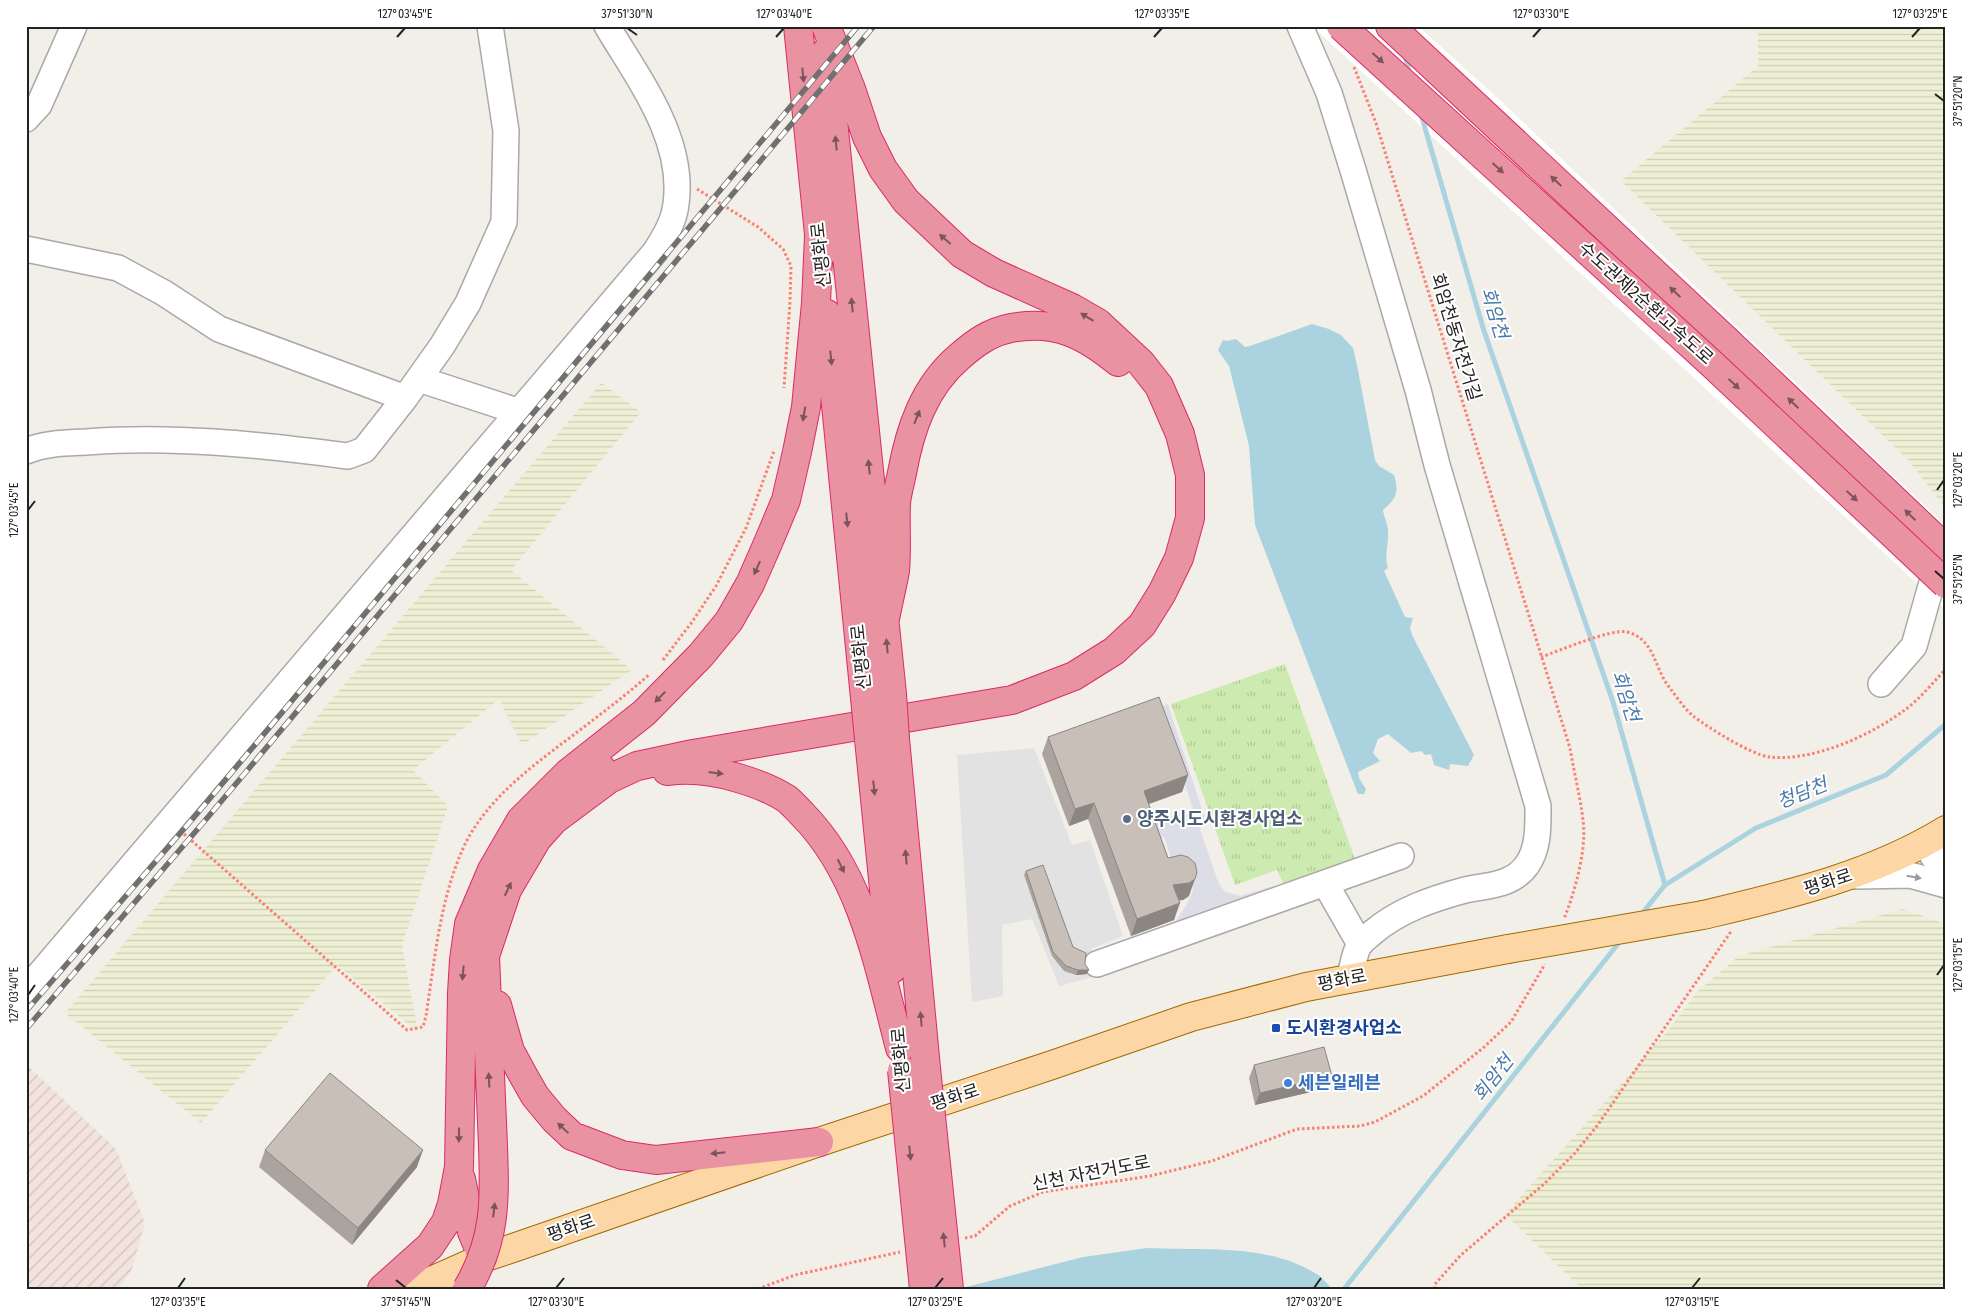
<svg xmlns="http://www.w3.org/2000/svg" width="1972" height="1315" viewBox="0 0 1972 1315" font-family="'Fira Sans Condensed','Noto Sans KR',sans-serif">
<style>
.military{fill:url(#military-furrows)}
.farmland{fill:url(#farmland-rules)}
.grass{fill:url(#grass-tufts)}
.parking{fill:#e2e2e2}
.plaza{fill:#dddde8}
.water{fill:#aad3df}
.pier{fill:#fff}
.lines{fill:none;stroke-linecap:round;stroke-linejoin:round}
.stream{stroke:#aad3df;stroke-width:5}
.minor-casing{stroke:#a9a9a9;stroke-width:28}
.major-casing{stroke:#a06b00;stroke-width:30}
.highway-casing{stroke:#dc2a67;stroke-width:30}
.path{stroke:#fa8072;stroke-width:3;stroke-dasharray:2.5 2.5;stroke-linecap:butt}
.minor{stroke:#fff;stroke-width:25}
.major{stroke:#fcd6a4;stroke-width:28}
.highway{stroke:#e892a2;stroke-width:28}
.rail-casing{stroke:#707070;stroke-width:5.5}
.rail{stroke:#fff;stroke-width:4;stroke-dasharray:11;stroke-linecap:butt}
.major-bridge-casing{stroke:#a06b00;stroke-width:30;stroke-linecap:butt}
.highway-bridge-casing{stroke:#dc2a67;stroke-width:30;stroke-linecap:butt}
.major-bridge{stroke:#fcd6a4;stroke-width:28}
.highway-bridge{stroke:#e892a2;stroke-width:28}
.wall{fill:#aba49e}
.shaded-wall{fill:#8b8681}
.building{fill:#c7bfb8;stroke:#8b8681}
.oneway{fill:#7b545c}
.oneway2{fill:#9c9c9c}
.ticks{fill:none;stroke:#222;stroke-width:2}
.service-dot{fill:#5c6f8a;stroke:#fff;stroke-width:2}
.transit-dot{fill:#1a4fb4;stroke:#fff;stroke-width:2}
.shop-dot{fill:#3f7fe0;stroke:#fff;stroke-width:2}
.labels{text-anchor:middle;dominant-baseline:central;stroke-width:4;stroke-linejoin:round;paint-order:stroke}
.street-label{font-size:18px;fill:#222;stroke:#fff}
.service-label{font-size:18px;font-weight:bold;fill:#4e5e75;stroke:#fff;text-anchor:start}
.transit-label{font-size:18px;font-weight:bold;fill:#164399;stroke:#fff;text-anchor:start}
.shop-label{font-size:18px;font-weight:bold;fill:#366cbe;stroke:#fff;text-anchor:start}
.water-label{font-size:19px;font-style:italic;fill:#4a7aab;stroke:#fff}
.neatline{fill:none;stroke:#222;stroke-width:2}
.ticks-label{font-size:12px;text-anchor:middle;fill:#222}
</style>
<defs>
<pattern id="military-furrows" width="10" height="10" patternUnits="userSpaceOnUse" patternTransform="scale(1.25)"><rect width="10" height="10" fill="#f3e3dd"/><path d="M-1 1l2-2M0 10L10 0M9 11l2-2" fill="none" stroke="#d0c2bd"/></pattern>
<pattern id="farmland-rules" width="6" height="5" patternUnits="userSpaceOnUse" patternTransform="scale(1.25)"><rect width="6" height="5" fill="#eef0d5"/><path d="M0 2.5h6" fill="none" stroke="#ccceb7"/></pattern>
<pattern id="grass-tufts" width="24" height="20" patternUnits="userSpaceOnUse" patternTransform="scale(1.25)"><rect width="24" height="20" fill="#cdebb0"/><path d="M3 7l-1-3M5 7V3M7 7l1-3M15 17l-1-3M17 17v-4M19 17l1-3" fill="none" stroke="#b0c997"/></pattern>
</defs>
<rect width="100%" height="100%" fill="#f2efe9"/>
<path class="military" d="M26 1064 116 1149 145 1223 131 1272 118 1289H26Z"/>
<path class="farmland" d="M1758 26H1946V509L1909 461 1621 181 1758 66Z
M601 383 641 412 511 570 632 670 522 745 499 699 413 770 448 806 402 945 418 1032 337 965 201 1123 65 1013Z
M1903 909 1946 924V1289H1582L1505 1214 1666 1033 1696 993 1739 956Z"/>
<path class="grass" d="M1285 664 1355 859 1284 885 1277 870 1235 885 1171 704Z"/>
<path class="parking" d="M1034 748 1072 845 1090 840 1123 936 1091 949 1104 974 1059 986 1032 919 1002 925 1003 996 972 1002 957 755Z"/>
<path class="plaza" d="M1168 704 1204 816 1205 820 1200 829 1217 879 1221 887 1226 892 1240 896 1274 886 1279 891 1180 924 1176 921 1187 904 1193 890 1192 881 1175 870 1164 837 1158 839 1152 821 1183 813 1189 814 1193 809 1160 707Z"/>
<path class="water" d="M1312 324 1329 329 1341 335 1353 348 1357 365 1375 460 1379 466 1394 475C1399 492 1397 498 1383 510 1384 518 1388 524 1388 531 1389 543 1384 556 1388 568L1384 571 1405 617 1413 618 1410 628 1412 635 1474 755 1468 766 1450 764 1449 770 1434 765 1431 754 1425 755 1421 751 1411 753 1388 734 1378 739 1373 753 1380 761 1358 772 1359 778 1366 789 1364 794H1358L1356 789 1255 525 1249 446 1229 366 1218 350 1223 340 1227 341 1236 339 1245 347 1250 346Z
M1147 1248C1204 1251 1264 1243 1315 1273 1321 1276 1327 1284 1332 1289H958L1083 1257Z"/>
<path class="pier" d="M1312 26H1418L1503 103 1946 526V610Z"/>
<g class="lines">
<path class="stream" d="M1404 53 1410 74
M1421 114 1484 331 1613 702 1665 885 1640 916
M1665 885 1756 828 1886 775 1946 724
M1344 1289 1621 940"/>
<g class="minor-casing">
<path id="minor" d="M1300 26 1329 93 1353 170 1418 390 1437 465 1538 806C1538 826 1539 848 1527 865 1512 886 1488 885 1465 890 1432 899 1399 910 1372 933 1369 936 1364 939 1361 943 1355 949 1352 970 1349 979
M26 119 39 105 74 26
M26 249 118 268 164 293 219 329 405 398
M419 379 520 412
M26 451C45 443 66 443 86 442 173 435 262 445 348 456L364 450 405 398 442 346 468 303 504 222 506 131 490 26
M1881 684 1914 646 1933 579 1946 564
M1924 843 1946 875
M1856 876 1910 875 1946 885
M1325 883 1360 944
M1097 964 1401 856
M26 990 655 252C664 238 674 222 676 204 685 139 639 80 607 26"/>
</g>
<g class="major-casing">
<path id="major" d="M1703 915C1787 895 1871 876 1946 830
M413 1289 483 1258 513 1248 819 1142 1052 1065 1191 1017 1306 987 1508 949"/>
</g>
<g class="highway-casing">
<path id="highway" d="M798 26 821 254
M1390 26 1727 341 1946 549
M826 52 892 694
M827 314 865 698
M885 619C888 603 892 587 895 571 897 549 895 525 896 503 897 493 900 483 902 473 910 429 924 387 959 357 975 343 990 332 1011 328 1056 320 1084 334 1118 362
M869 739 892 969
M895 739 926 1068
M667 771C691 768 715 771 738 778 755 783 772 789 787 799 793 804 798 810 803 815 863 876 879 968 900 1048
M545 797 601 768
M497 1005 510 1051 523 1075 535 1096 554 1119 572 1136 622 1155 656 1160 819 1142
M493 1146 485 956 507 890 537 839 554 820 609 779 637 766 693 754 1012 700 1074 676 1114 651 1142 625 1162 593 1179 558 1190 518V475L1180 434 1159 386 1141 363 1098 323 1072 308 994 273 962 254 906 201 883 169 867 137 851 89 826 26
M461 1179 472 1232 483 1258
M382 1289 430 1246 446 1222 452 1204 459 1167 462 993 464 960 469 924 492 870 521 820 568 773 644 713 701 655 729 621 750 584 768 543 786 500 797 452 806 407 816 303 819 235"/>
</g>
<path class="path" d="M1354 67 1376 123 1570 748C1574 772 1580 796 1583 820 1587 850 1575 891 1564 919
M697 189 758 227 783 249 791 266 790 302 784 388
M1541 657C1559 651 1612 628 1627 632 1655 639 1654 668 1669 687 1676 696 1684 708 1693 716 1709 728 1750 754 1769 757 1813 762 1872 735 1906 709 1921 698 1933 682 1946 669
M663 660 692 622 716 586 746 528 774 451
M184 834 407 1030 423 1027 426 1016C435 958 440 896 466 842 490 796 535 764 576 733 601 714 626 695 650 674
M965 1238 975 1236 1010 1206 1043 1192 1150 1176 1212 1161 1297 1129 1360 1126 1375 1122 1423 1096 1483 1048 1511 1022 1545 964
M758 1289 795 1275 900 1252
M1435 1289V1284L1461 1255 1544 1184 1575 1153 1597 1126 1732 930"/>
<use href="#minor" class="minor"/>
<use href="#major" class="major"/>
<use href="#highway" class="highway"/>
<g class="rail-casing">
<path id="rail" d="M26 1011 196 815 858 26
M26 1029 208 817 874 26"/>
</g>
<use href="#rail" class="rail"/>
<g class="major-bridge-casing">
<path id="major-bridge" d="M1508 949 1703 915"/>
</g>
<g class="highway-bridge-casing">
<path id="highway-bridge" d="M1341 26 1712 364 1946 584
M892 694 895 739
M865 698 869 739
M926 1068 949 1289
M902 1070 924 1289
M467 1289C496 1240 495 1200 493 1146"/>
</g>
<use href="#major-bridge" class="major-bridge"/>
<use href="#highway-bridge" class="highway-bridge"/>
</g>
<path class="wall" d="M1048 737 1188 775 1182 792 1148 804 1168 858 1189 896 1183 900H1179L1174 920 1131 936 1088 819 1069 826 1042 754Z
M1026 871 1073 947 1085 964 1087 974 1076 975 1064 971 1052 956 1024 875Z
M1254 1065 1332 1076 1328 1088 1255 1105 1249 1078Z
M265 1150 417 1167 352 1245 259 1167Z"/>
<path class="shaded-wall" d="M1188 775 1182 792 1138 808 1144 791Z
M1094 803 1088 819 1069 826 1075 809Z
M1195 879 1189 896 1183 900 1167 902 1173 885Z
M1180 903 1174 920 1131 936 1137 919Z
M1078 970H1089L1087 974 1076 975Z
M1332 1076 1328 1088 1255 1105 1260 1093Z
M423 1150 417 1167 352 1245 358 1228Z"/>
<path class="building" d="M1159 697 1188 775 1144 791 1168 858 1181 855 1188 857 1195 863 1197 872 1195 879 1189 883 1173 885 1180 903 1137 919 1094 803 1075 809 1048 737Z
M1043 865 1073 947 1086 953 1085 964 1089 970H1078L1066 966 1053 952 1026 871Z
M1324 1047 1332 1076 1260 1093 1254 1065Z
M330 1073 423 1150 358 1228 265 1150Z"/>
<defs><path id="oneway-solid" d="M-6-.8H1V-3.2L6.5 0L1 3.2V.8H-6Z" transform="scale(1.25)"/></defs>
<g class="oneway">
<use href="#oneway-solid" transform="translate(1378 58) rotate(42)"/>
<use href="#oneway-solid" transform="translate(803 75) rotate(84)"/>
<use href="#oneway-solid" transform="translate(836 143) rotate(-96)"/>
<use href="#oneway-solid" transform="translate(1498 168) rotate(42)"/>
<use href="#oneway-solid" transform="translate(1556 181) rotate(-137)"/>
<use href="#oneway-solid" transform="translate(945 239) rotate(-139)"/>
<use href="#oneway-solid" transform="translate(1675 292) rotate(-137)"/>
<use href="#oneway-solid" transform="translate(852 305) rotate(-96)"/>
<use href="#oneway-solid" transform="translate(1087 317) rotate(-149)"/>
<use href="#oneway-solid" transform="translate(831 358) rotate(84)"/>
<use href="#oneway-solid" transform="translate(1734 384) rotate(43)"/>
<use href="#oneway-solid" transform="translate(1793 403) rotate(-136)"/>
<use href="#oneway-solid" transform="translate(804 414) rotate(100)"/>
<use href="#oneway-solid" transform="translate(917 417) rotate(-68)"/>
<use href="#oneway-solid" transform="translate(869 467) rotate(-96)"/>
<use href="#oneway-solid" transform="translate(1852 496) rotate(43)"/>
<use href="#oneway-solid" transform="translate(1910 515) rotate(-136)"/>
<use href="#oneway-solid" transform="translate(847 520) rotate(84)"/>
<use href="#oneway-solid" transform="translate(757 568) rotate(114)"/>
<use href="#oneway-solid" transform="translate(887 646) rotate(-95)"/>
<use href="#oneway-solid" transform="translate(660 697) rotate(135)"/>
<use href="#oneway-solid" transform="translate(716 773) rotate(7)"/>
<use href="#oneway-solid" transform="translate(874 788) rotate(84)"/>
<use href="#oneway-solid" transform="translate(906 857) rotate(-95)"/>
<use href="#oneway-solid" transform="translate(841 866) rotate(64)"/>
<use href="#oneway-solid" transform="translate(508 889) rotate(-65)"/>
<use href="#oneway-solid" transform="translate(463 973) rotate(95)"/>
<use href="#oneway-solid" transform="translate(921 1019) rotate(-95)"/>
<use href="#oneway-solid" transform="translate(489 1080) rotate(-93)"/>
<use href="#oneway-solid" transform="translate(563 1128) rotate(-137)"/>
<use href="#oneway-solid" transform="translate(459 1135) rotate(91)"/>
<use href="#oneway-solid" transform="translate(718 1153) rotate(174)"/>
<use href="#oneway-solid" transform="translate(910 1153) rotate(84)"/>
<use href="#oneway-solid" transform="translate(494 1210) rotate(-83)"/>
<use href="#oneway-solid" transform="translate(944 1240) rotate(-96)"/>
</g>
<use class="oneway2" href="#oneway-solid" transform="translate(1914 877) rotate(10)"/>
<path class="ticks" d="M627 28 637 35M397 37 405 28M776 37 784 28M1154 37 1162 28M1533 37 1541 28M1912 37 1920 28M1935 94 1944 101M1937 490 1944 480M28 510 35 501M1935 571 1944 579M1937 975 1944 965M28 995 35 985M396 1280 406 1288M178 1288 185 1278M556 1288 564 1278M935 1288 943 1278M1314 1288 1321 1278M1692 1288 1700 1278"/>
<circle class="service-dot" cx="1127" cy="819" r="5"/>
<rect class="transit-dot" x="1271" y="1023" width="10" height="10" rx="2.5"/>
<circle class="shop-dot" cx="1288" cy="1083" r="5"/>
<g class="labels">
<g class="street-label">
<text transform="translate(821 255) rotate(-96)">신평화로</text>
<text transform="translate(1646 303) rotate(42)">수도권제2순환고속도로</text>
<text transform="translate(1456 337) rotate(73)">회암천동자전거길</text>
<text transform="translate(861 657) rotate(-96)">신평화로</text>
<text transform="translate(1828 882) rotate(-18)">평화로</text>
<text transform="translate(1342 980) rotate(-11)">평화로</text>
<text transform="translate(901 1060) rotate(-95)">신평화로</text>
<text transform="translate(955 1097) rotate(-18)">평화로</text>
<text transform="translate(1091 1173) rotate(-11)">신천 자전거도로</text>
<text transform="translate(571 1228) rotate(-19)">평화로</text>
</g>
<g class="service-label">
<text x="1137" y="819">양주시도시환경사업소</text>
</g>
<g class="transit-label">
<text x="1286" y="1028">도시환경사업소</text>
</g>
<g class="shop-label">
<text x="1298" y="1083">세븐일레븐</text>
</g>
<g class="water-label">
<text transform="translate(1495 313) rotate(73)">회암천</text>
<text transform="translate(1626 696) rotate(72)">회암천</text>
<text transform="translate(1802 793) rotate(-22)">청담천</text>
<text transform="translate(1493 1078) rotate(-52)">회암천</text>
</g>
</g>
<rect width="1972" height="1315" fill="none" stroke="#ffffff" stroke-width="55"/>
<rect x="28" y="28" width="1916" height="1260" class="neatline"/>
<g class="ticks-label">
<text x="405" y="18">127°03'45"E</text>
<text x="627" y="18">37°51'30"N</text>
<text x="784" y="18">127°03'40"E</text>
<text x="1162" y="18">127°03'35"E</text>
<text x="1541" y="18">127°03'30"E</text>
<text x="1920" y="18">127°03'25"E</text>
<text transform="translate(1958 101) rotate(-90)" y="4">37°51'20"N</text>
<text transform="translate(1958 480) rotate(-90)" y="4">127°03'20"E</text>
<text transform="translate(14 510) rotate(-90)" y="4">127°03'45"E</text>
<text transform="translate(1958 579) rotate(-90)" y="4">37°51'25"N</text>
<text transform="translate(1958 965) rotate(-90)" y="4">127°03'15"E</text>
<text transform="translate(14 995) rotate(-90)" y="4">127°03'40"E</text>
<text x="178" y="1306">127°03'35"E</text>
<text x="406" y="1306">37°51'45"N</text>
<text x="556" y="1306">127°03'30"E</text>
<text x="935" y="1306">127°03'25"E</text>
<text x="1314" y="1306">127°03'20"E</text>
<text x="1692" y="1306">127°03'15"E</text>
</g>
</svg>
